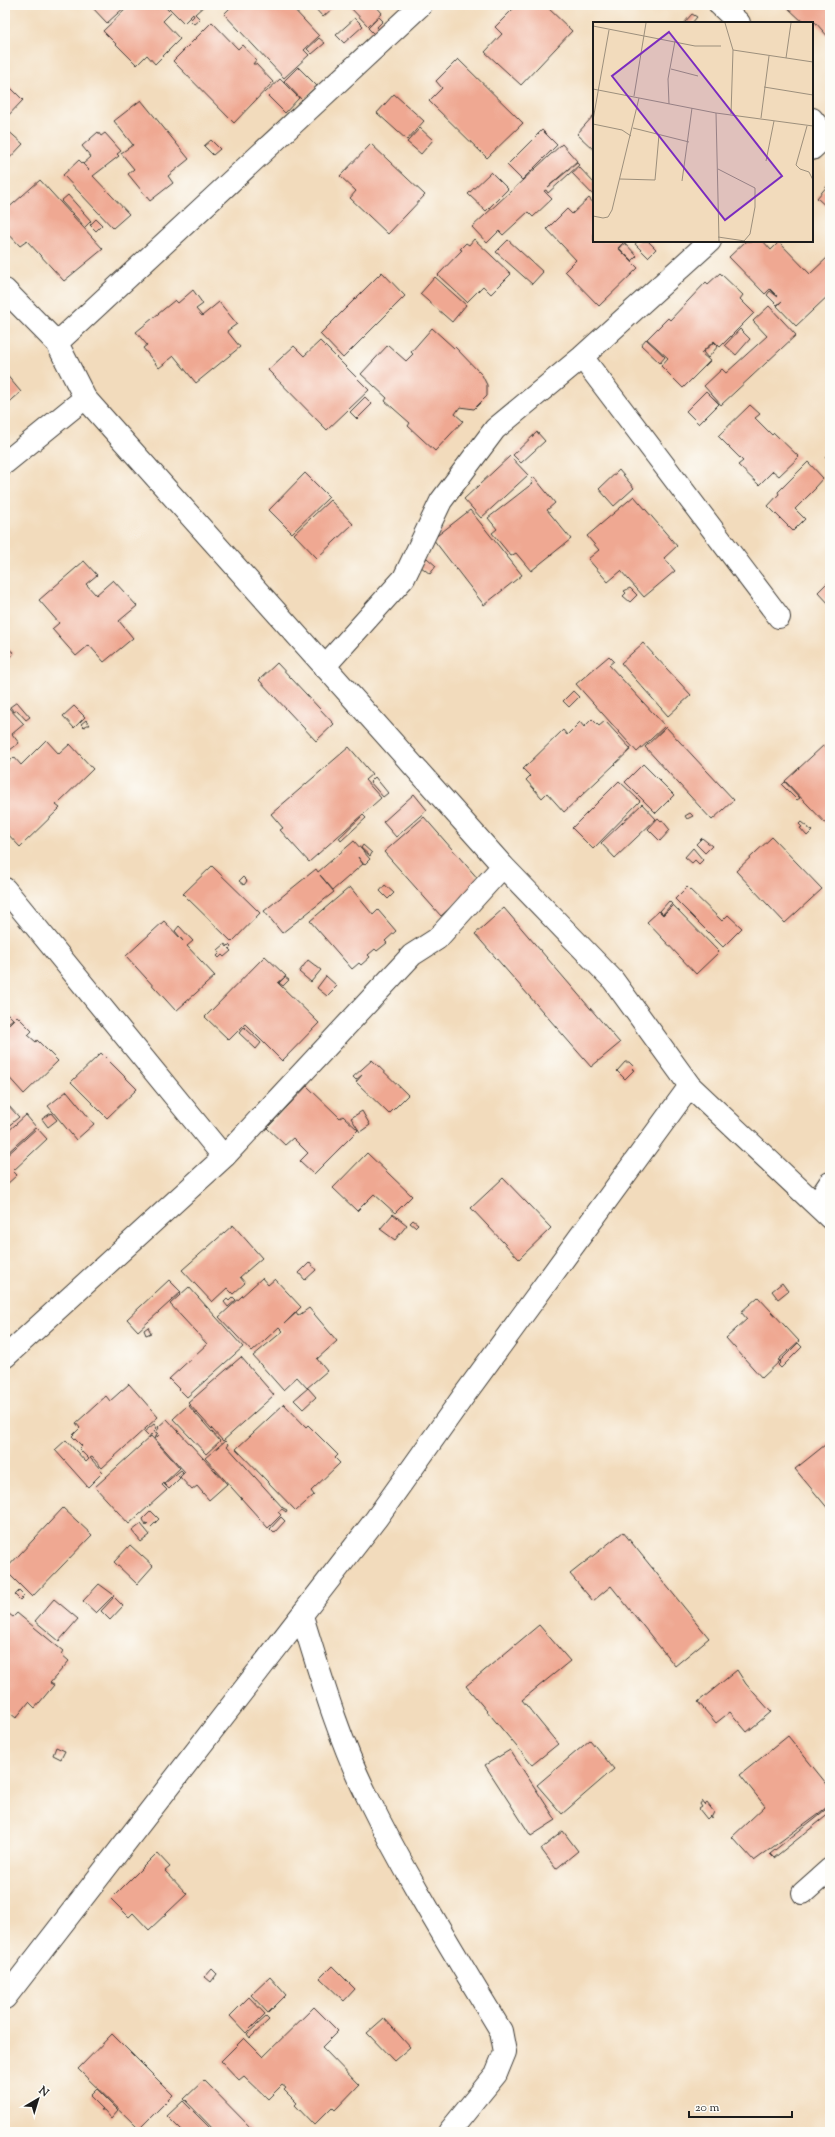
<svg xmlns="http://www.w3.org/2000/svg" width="835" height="2137" viewBox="0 0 835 2137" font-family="'Sorts Mill Goudy',serif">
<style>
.building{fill:#efa892}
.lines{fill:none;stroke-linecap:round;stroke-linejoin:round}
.minor-casing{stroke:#3c3934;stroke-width:24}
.minor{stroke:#fff;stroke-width:22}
.inset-road{fill:none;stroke:#9c8f7c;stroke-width:1}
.view{fill:#7b2cbf;fill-opacity:0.15;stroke:#7b2cbf;stroke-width:2}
.inset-edge{fill:none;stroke:#1c1c1c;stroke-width:2}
</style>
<rect width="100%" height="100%" fill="#fdfcf7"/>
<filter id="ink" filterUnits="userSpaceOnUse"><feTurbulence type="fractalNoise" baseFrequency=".025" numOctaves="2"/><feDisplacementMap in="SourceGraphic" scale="8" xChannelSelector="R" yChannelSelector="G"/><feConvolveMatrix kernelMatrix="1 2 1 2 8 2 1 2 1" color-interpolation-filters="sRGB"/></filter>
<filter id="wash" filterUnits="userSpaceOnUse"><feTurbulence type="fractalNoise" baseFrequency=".012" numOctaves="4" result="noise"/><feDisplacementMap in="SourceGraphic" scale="16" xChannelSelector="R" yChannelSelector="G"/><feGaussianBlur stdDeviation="0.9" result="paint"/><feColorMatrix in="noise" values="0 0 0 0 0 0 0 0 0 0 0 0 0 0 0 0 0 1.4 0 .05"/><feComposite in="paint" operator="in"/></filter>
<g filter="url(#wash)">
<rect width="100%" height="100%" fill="#f2dbbc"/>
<g id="blocks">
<path class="building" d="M90 5H127L107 23Z
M130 5H163L171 13 163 21 180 39 155 64 147 55 137 65 103 31Z
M166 5H205L195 14 200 19 194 24 190 20 194 16 193 14 184 23Z
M233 5H290L319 36 304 50 309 55 284 78 224 14Z
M312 5H336L323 17Z
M348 5H375L382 13 368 26Z
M517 5H545L572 31 521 85 485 52 502 34 495 27Z
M791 5H830V39L815 22 804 23 788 8Z
M692 14 697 17 692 23H684Z
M379 17 383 21 377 27 383 34 378 38 368 28Z
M355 18 363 26 344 43 336 35Z
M212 22 238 49 242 45 256 60 253 64H256L273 82 234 123 173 61Z
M319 38 325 43 312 54 307 49Z
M458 59 523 123 487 158 429 101 442 88 436 81Z
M298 67 317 86 302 100 284 81Z
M280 79 299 98 285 113 265 93Z
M5 82 23 100 5 119Z
M394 94 424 121 407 140 377 113Z
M141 100 189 159 168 176 173 183 150 201 128 174 134 169 121 153 133 145 114 121Z
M594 115V150L577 134Z
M5 128 23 144 5 163Z
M420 128 433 140 421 154 407 142Z
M542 130 557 145 522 180 507 165Z
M98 132 101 136 105 133 121 151 117 154 119 156 93 176 129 214 113 228 63 175 79 160 89 170 83 164 91 157 82 146Z
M211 140 220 149 213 155 204 146Z
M371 144 425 195 388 234 350 198 356 191 340 176Z
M562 144 577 161 548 187 577 163 579 165 548 193 546 190 544 191 552 199 533 217 528 212 503 235 499 231 487 243 472 227Z
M579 167 594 183V196L572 173Z
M491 172 508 189 486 211 468 194Z
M40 180 103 249 64 281 27 241 20 246 5 230V211Z
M828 185 830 187V210L817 198Z
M68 195 91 221 85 227 61 201Z
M589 198 594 204V241H625L618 248 638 268 599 306 565 271 576 260 547 229 567 209 572 214Z
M96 219 102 225 96 231 90 225Z
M474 239 511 274 491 294 483 286 467 302 438 275 462 250 460 249 466 243 469 245Z
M508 240 543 272 532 284 496 252Z
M638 241H648L656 249 648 257 635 244Z
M746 241H763L771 250 779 242 810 274 829 256 830 294 796 326 777 306 782 301 777 305 767 295 770 291 778 297 770 289 765 294 729 257Z
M625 243 637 256 632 261 619 248Z
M382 272 405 296 343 358 320 334Z
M720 273 743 295 740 299 754 313 720 347 714 341 701 353 710 361 683 388 661 366 668 358 647 339 668 318 670 320 706 282 708 284Z
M435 277 466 305 452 322 420 294Z
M193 290 203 304 196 309 202 316 219 302 237 324 227 331 240 347 196 383 174 356 159 368 143 348 147 345 136 332 175 300 178 303Z
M769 306 796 335 721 405 704 386 722 369 726 373 767 336 753 321Z
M432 328 454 348 455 347 482 375 487 385V396L474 409 460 407 455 414 463 421 435 451 408 426 410 423 385 401 387 398 361 374 388 345 406 361 413 354 411 352Z
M740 329 750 339 736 355 725 345Z
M646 339 665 357 660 363 641 345Z
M320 341 369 390 327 430 268 370 294 346 304 356Z
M714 342 718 346 708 358 703 352Z
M5 373 21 392 5 406Z
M706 391 719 404 699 424 686 411Z
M365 397 372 404 357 419 350 412Z
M750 405 760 414 755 418 772 435 774 433 799 457 779 476 773 471 759 485 738 465 743 461 718 436Z
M537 432 545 441 521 463 513 455Z
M830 452V463L825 457Z
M510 456 528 475 481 518 464 499Z
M808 462 823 478 815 487 816 488 795 509 805 519 793 531 768 506 779 494 778 492Z
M619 470 634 488 614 506 599 489Z
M305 473 329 497 292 533 269 510Z
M534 477 555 503 547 510 571 539 531 571 516 553 511 556 492 533 497 529 488 518 533 483 531 480Z
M634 496 677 546 664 558 675 571 644 597 621 571 608 582 588 559 599 550 587 536Z
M330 500 353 524 317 558 294 534Z
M470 510 522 575 484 605 433 539Z
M427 558 436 566 430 574 420 566Z
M84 561 97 575 86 584 96 595 113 580 137 606 119 621 133 638 104 662 89 645 76 656 52 629 59 623 39 600Z
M827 583 830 586V605L818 592Z
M630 588 637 595 630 602 623 596 626 593 624 591Z
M643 643 691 695 668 716 621 663Z
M5 646 14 653 5 664Z
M609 656 614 661 609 665 665 726 637 752 576 684Z
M277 663 334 724 316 741 259 680Z
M573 691 579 697 569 707 563 701Z
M17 702 30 717 26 720 17 710 14 712 10 707Z
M5 704 24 724 12 734 19 743 5 754Z
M74 706 85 717 74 728 63 716Z
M592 719 599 726 605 721 631 749 564 812 547 793 542 798 526 780 530 776 523 769 563 730 567 735 580 722 584 727Z
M86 720 90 725H87L84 727 81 724Z
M666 727 734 800 712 820 645 747Z
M830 739V750L825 744Z
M46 740 59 754 70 744 93 769 56 805 60 808 20 847 5 831V766L14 757 21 765Z
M824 745 830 752V828L785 781Z
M349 747 372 774 365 780 381 798 309 862 280 830 283 828 271 814Z
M643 764 674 795 656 813 625 782Z
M375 777 388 793 383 797 370 782Z
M619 781 640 801 593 849 572 828Z
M785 782 800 798 797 800 782 785Z
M414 794 427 810 396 837 383 822Z
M642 804 656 819 615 858 601 843Z
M690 813 693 816 687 819 685 816Z
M363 815 366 818 341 841 339 838Z
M424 817 480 881 441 916 384 852Z
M658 818 661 821 662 820 670 830 660 841 648 829Z
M801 822 812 831 807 836 800 828 802 827 799 824Z
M772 837 822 889 785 923 736 871Z
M702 838 712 846 705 853 696 844Z
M354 841 370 859 364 865 358 857 363 864 333 890 320 875 334 892 282 933 264 911 316 869 318 872Z
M363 845 372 853 370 856 361 848Z
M693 848 703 860 699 864 695 860 692 863 685 857Z
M212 866 260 913 232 942 183 894Z
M243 877 247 881 244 885 239 881Z
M385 885 394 893 388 899 380 891Z
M350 887 373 915 378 910 396 931 385 941 387 943 377 951 375 949 368 955 370 957 361 965 359 963 352 969 310 921Z
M687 887 722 921 728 915 742 928 723 947 675 899Z
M669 901 672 904 663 914 660 911Z
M673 905 719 952 696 974 647 922 659 911 663 915Z
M504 908 620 1043 591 1067 475 934Z
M164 921 183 941 175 931 179 926 193 941 187 946 215 976 176 1011 126 956Z
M225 944 227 947 229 945 231 947 229 949 231 951 224 957 222 955 219 958 217 956 220 953 218 950Z
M265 956 286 976 278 983 319 1023 282 1061 245 1024 229 1040 205 1017Z
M308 960 321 970 311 982 299 972Z
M326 976 337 986 327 996 317 988Z
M285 977 289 980 283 986 279 983Z
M5 1011 13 1019 8 1023 5 1020Z
M17 1016 32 1031 28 1035 36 1042 37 1040 58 1061 24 1094 5 1073V1021L8 1025Z
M244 1027 261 1043 256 1049 239 1033Z
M101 1053 137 1089 107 1118 71 1082Z
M372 1060 408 1095 389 1114 356 1082 362 1075 356 1080 353 1077Z
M625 1062H629L634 1067 632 1069 634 1070 625 1079 617 1071Z
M307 1086 340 1118 343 1116 358 1130 314 1174 300 1161 308 1153 293 1138 285 1145 267 1128Z
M67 1091 94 1124 76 1140 48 1106Z
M5 1102 19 1117 5 1129Z
M362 1111 370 1125 360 1132 351 1118Z
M51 1113 57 1120 48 1127 42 1119Z
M26 1115 36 1127 5 1155V1134Z
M37 1128 47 1139 13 1171 17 1175 5 1186V1157Z
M367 1153 412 1196 395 1213 374 1194 357 1211 333 1188Z
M503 1178 551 1228 519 1259 471 1208Z
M393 1214 407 1225 395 1240 380 1229Z
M413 1220 418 1224 415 1227 410 1223Z
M233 1225 262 1258 240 1277 245 1283 233 1294 227 1288 212 1302 182 1270Z
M310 1262 316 1270 305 1280 299 1273Z
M262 1278 268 1285 275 1279 301 1307 285 1323 296 1313 298 1316 309 1308 337 1341 317 1359 327 1371 307 1388 297 1377 283 1390 253 1356 283 1331 279 1327 252 1352 219 1317Z
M169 1280 181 1292 138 1331 127 1319Z
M782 1283 788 1291 778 1299 772 1291Z
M189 1287 243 1347 187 1397 169 1379 207 1344 170 1304Z
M233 1297 236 1300 228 1307 224 1302 227 1299 229 1301Z
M758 1297 799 1341 778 1360 780 1361 762 1378 726 1338 747 1319 741 1312Z
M148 1327 151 1333 146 1335 144 1330Z
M798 1343 802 1347 781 1368 778 1365 781 1362 780 1361Z
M241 1357 274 1395 223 1441 188 1403Z
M129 1384 158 1417 102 1468 92 1457 90 1458 103 1472 88 1487 55 1450 66 1440 86 1462 89 1459 79 1449 82 1446 72 1436 80 1428 76 1423 106 1396 110 1401Z
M308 1388 316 1397 303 1409 294 1400Z
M284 1404 306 1427 308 1425 338 1455 335 1458 340 1463 311 1491 314 1495 296 1511 236 1449Z
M188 1405 220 1441 206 1454 173 1419Z
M167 1419 227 1484 209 1500 197 1486 192 1490 180 1477 185 1472 155 1439 159 1435 156 1432 159 1428 158 1427Z
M154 1424 157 1428 154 1431 157 1435 155 1438 151 1434 149 1437 144 1432Z
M151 1436 180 1468 162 1485 167 1490 129 1524 95 1487Z
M225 1441 228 1444 227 1446 283 1508 287 1510 286 1512 282 1509 278 1512 281 1515 268 1528 205 1458Z
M830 1441V1511L795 1469Z
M181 1470 183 1472 178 1476 180 1478 169 1489 164 1484Z
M63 1508 92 1535 32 1597 5 1570Z
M151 1511 159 1519 151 1527 147 1523 146 1526 143 1519Z
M281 1517 285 1521 274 1533 270 1529Z
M141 1524 150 1535 141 1542 132 1531Z
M623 1532 709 1638 675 1666 611 1586 593 1601 570 1574Z
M130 1545 153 1566 137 1584 114 1562Z
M99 1584 114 1595 96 1613 83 1601Z
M19 1591 24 1596 20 1600 15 1595Z
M114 1597 123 1606 110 1620 101 1611Z
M54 1599 78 1619 59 1641 35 1621Z
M5 1611 13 1617 17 1613 63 1651 61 1654 69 1661 50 1683 54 1685 35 1708 29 1702 16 1718 5 1709Z
M539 1625 570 1661 522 1700 558 1744 532 1765 466 1686Z
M737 1670 746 1684 771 1712 747 1732 730 1712 716 1723 698 1702Z
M788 1736 830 1788V1805L754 1861 732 1837 765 1806 740 1775Z
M590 1740 614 1769 562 1814 537 1785Z
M56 1747 65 1751 61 1759 53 1755Z
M510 1750 556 1820 531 1836 485 1765Z
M702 1801 705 1805 707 1803 714 1812 711 1818 710 1816 707 1819 699 1809 702 1807 700 1804Z
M830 1806V1813L774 1858 770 1854Z
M563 1831 578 1851 556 1869 541 1849Z
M157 1853 170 1867 165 1871 187 1894 149 1930 133 1913 129 1917 111 1899Z
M332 1966 355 1989 344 2001 320 1978Z
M212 1969 217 1974 211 1982 205 1977Z
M270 1977 286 1995 268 2013 251 1995Z
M249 1997 265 2014 246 2033 230 2016Z
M314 2007 338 2031 322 2047 359 2085 335 2110 332 2107 314 2125 295 2105 297 2103 284 2090 286 2088 282 2085 268 2099 244 2076 239 2080 221 2061 244 2038 263 2057Z
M266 2017 269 2020 250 2038 247 2034Z
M384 2018 410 2047 394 2061 367 2033Z
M112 2034 173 2095 139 2129 78 2069Z
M204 2080 255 2132H216L184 2099Z
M97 2089 118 2110 111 2118 104 2110H101L103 2109 90 2096Z
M183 2101 214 2132H183L167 2116Z"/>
</g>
</g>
<g filter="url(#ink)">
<use href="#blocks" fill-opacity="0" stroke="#3c3934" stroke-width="1"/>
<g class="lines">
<g class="minor-casing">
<path id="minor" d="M720 5 739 23
M812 119 830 142
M812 149 825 137
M5 290 57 343 85 398 503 866 613 980 690 1086 830 1218
M57 343 421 5
M582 357 779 617
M5 463 85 398
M324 667 404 578 441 501 495 429 582 357 710 241
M5 889 224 1157
M816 1204 830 1183
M5 1357 224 1157 412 955 437 939 503 866
M302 1616C321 1677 339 1740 368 1798 407 1878 455 1954 501 2031L505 2052 496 2074 449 2132
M803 1893 830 1869
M5 1998 376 1519 465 1394 690 1086"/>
</g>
<use href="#minor" class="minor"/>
</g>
</g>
<g transform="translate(593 22)">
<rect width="220" height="220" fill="#f2dbbc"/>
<path class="inset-road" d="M132 1 140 28 138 92M0 4 102 24H128M140 28 220 40M193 36 198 1M78 47 105 54M171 65 220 73M0 67 123 91 220 104M41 74 53 1M76 82 75 57 82 19M123 91 126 219M168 96 176 34M0 98 16 8M0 102 29 108 38 114M214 104 203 143 207 147 216 150 220 158M40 106 96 120M173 139 181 99M125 147 162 166V185L157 212 151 219M27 157 62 158 66 113M89 159 99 86M0 194 10 196 15 195 19 188 46 76M125 215 152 219"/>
<path class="view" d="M76 10 189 154 132 198 19 54Z"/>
<rect width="220" height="220" class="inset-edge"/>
</g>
<rect width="835" height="2137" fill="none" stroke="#fdfcf7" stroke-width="20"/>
<g transform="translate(38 2099) rotate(38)" stroke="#fdfcf7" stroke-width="3" paint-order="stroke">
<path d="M0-3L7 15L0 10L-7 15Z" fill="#1c1c1c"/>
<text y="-6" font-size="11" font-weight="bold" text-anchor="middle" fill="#1c1c1c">N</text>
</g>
<path d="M689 2111v6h103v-6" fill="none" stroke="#1c1c1c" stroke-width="2"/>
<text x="695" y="2111" font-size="12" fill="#1c1c1c" stroke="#fdfcf7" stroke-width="3" paint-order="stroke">20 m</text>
</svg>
